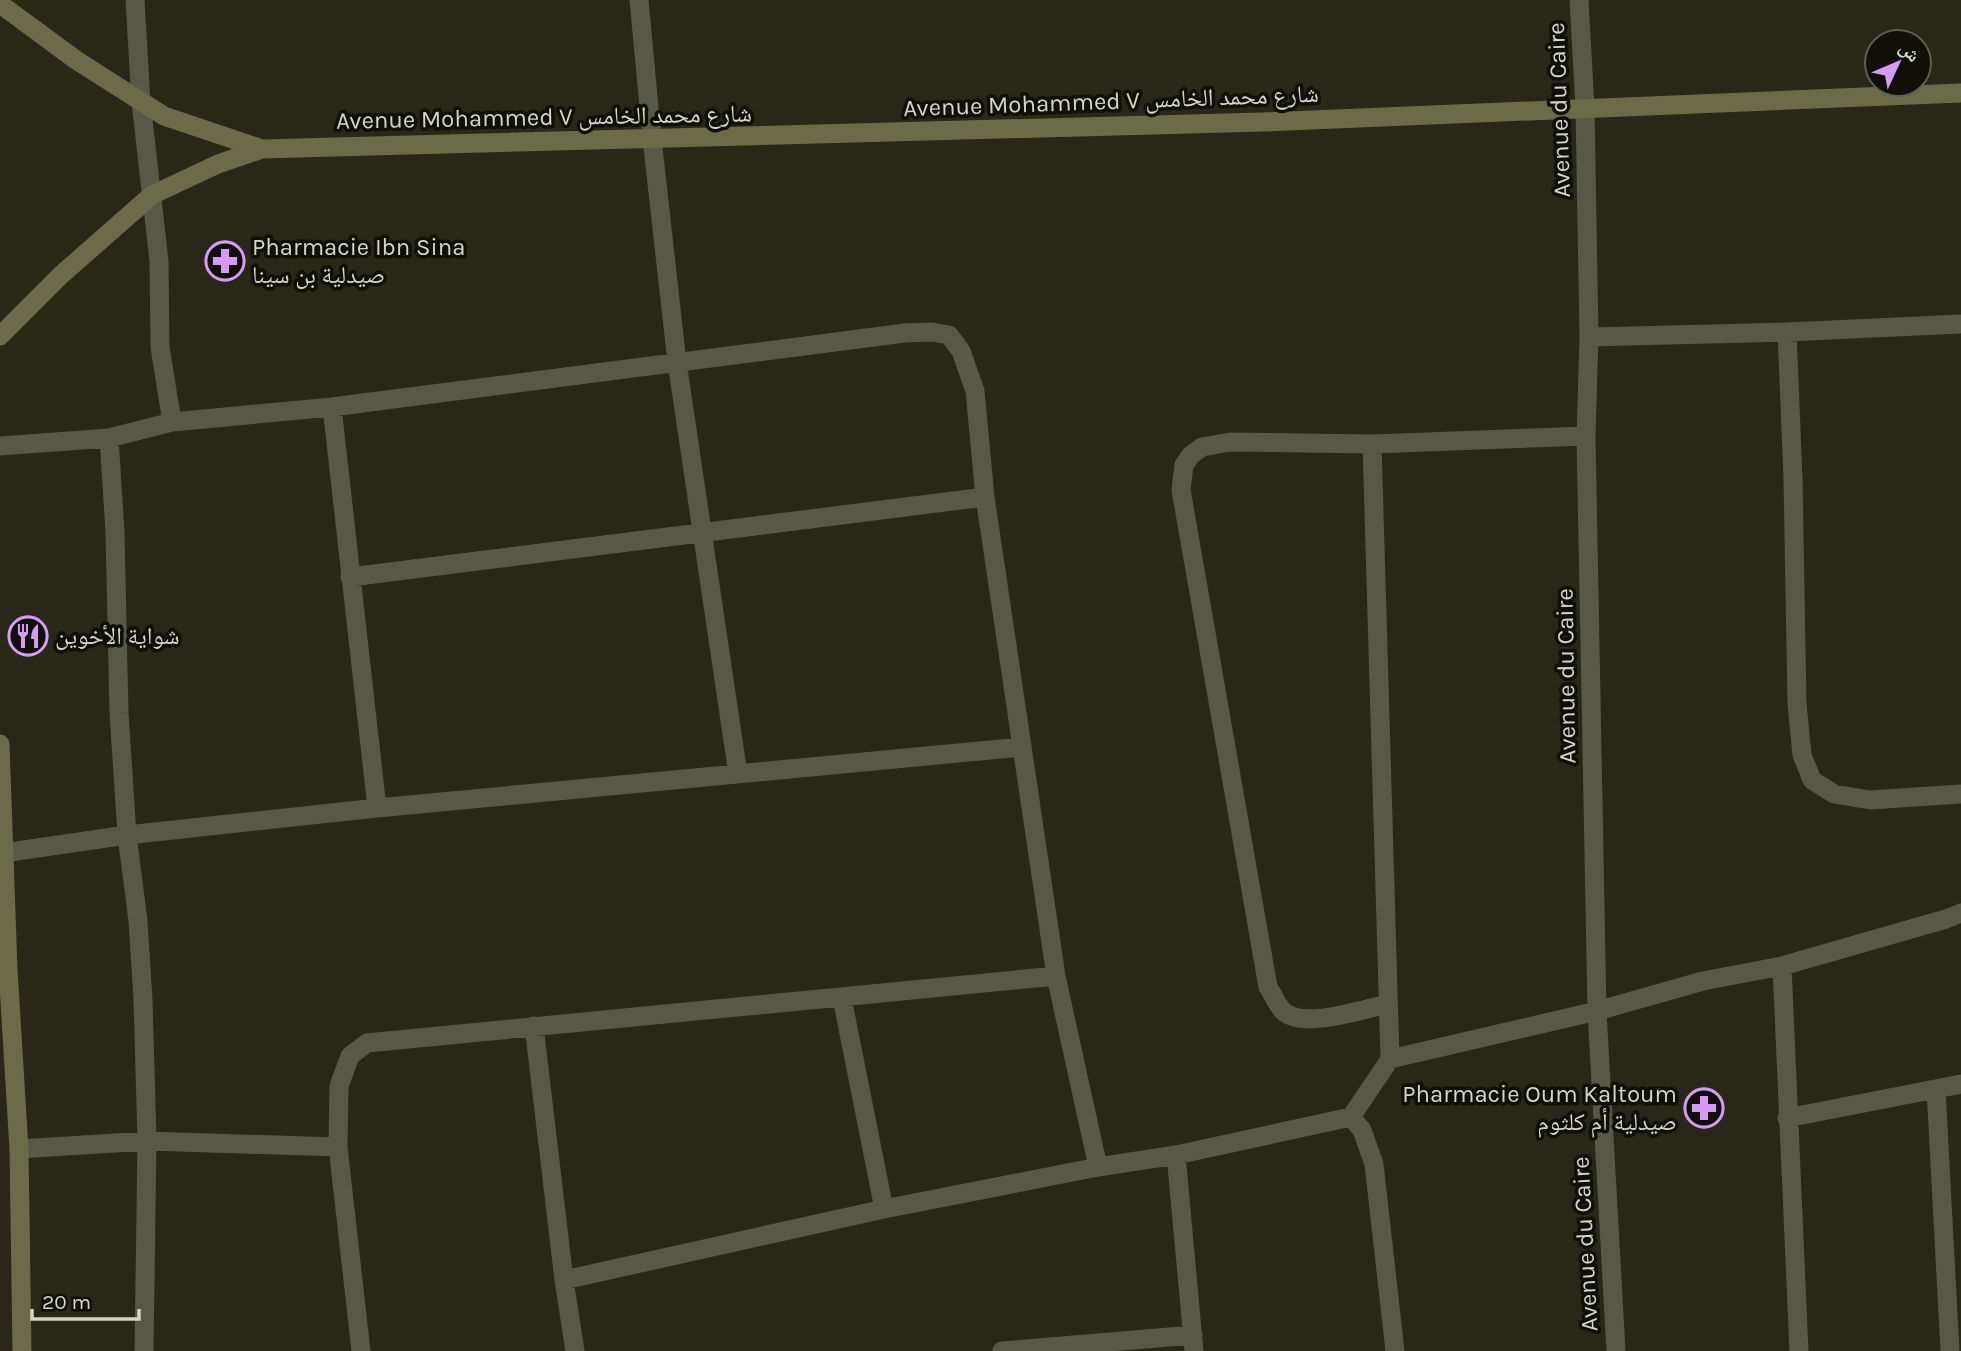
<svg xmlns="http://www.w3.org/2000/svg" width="1961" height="1351" viewBox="0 0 1961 1351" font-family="Karla,'Noto Naskh Arabic',sans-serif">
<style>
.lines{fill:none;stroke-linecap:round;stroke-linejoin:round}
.minor{stroke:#585847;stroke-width:19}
.secondary{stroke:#6b6b49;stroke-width:19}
.labels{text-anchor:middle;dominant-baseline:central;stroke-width:7;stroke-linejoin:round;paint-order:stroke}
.street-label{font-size:24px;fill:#d4d4cb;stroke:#101009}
.poi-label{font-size:24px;fill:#d4d4cb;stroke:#101009;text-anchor:start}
</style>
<rect width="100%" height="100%" fill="#282718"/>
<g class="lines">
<path class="minor" d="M135 0 141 102 159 261 160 347 172 422
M639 0 652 139 677 362 738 774
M1579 0 1585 107 1589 337 1586 436 1597 1011 1616 1351
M1787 332 1793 479 1797 704 1802 755 1812 780 1834 794 1870 800 1961 794
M1589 337 1787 332 1961 324
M332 407 377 808
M109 438 115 532 119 713 127 835 138 921 143 999 147 1141 144 1351
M1372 444 1390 1059 1351 1117 1362 1130 1374 1164 1395 1351
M0 446 109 438 172 422 332 407 905 333 932 332 949 335 961 351 975 391 985 497 1056 976 1098 1167
M350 577 985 497
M3 853 127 835 377 808 1022 747
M1782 966 1799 1351
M842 998 884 1209
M1388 1004C1363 1009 1303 1030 1283 1011 1277 1005 1273 994 1268 987L1181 490 1184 465 1191 455 1202 447 1230 442 1372 444 1586 436
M534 1026 564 1280 575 1351
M1390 1059 1597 1011 1703 981 1782 966 1946 919 1961 913
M1936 1089 1950 1351
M1787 1118 1961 1084
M19 1149 147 1141 338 1147
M1176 1155 1194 1351
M564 1280 884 1209 1098 1167 1176 1155 1351 1117
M361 1351 338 1147 339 1086 350 1056 367 1043 1056 976
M1002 1351 1193 1335"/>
<path class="secondary" d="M0 4 76 60 164 116 262 149
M0 336 61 275 152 195 218 164 262 149 1263 122 1961 93
M0 744 8 969 19 1149 22 1351"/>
</g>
<defs>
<g id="pharmacy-ring" transform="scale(2.0125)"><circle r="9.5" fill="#101009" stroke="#d89af8" stroke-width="1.5"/><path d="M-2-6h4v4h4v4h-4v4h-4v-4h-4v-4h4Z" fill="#d89af8"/></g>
<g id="restaurant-ring" transform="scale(2.0125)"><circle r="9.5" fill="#101009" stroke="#d89af8" stroke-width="1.5"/><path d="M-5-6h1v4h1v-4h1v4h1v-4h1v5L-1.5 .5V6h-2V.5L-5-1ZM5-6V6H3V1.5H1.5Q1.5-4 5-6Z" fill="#d89af8"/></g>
</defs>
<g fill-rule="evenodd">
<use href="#pharmacy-ring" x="225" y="261"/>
<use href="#restaurant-ring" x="28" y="636"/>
<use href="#pharmacy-ring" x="1704" y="1108"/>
</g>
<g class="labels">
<g class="street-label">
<text transform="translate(1111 101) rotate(-2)">Avenue Mohammed V شارع محمد الخامس</text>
<text transform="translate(1559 110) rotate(-92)">Avenue du Caire</text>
<text transform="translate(544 117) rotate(-1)">Avenue Mohammed V شارع محمد الخامس</text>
<text transform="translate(1566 676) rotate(-91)">Avenue du Caire</text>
<text transform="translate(1585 1244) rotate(-93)">Avenue du Caire</text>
</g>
<g class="poi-label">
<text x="252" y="247">Pharmacie Ibn Sina<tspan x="252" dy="28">صيدلية بن سينا</tspan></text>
<text x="55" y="636">شواية الأخوين</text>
<text x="1677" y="1094" text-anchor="end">Pharmacie Oum Kaltoum<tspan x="1677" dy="28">صيدلية أم كلثوم</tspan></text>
</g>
</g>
<g transform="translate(1898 63) rotate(46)"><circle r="33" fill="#101009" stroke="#5e5e57" stroke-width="2"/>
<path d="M0-5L12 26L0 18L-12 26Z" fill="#d89af8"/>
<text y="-10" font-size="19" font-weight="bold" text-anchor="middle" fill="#d4d4cb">ش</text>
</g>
<path d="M32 1309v10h107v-10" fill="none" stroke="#d4d4cb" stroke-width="3.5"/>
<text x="42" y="1309" font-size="21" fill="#d4d4cb" stroke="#101009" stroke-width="5" paint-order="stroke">20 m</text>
</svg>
